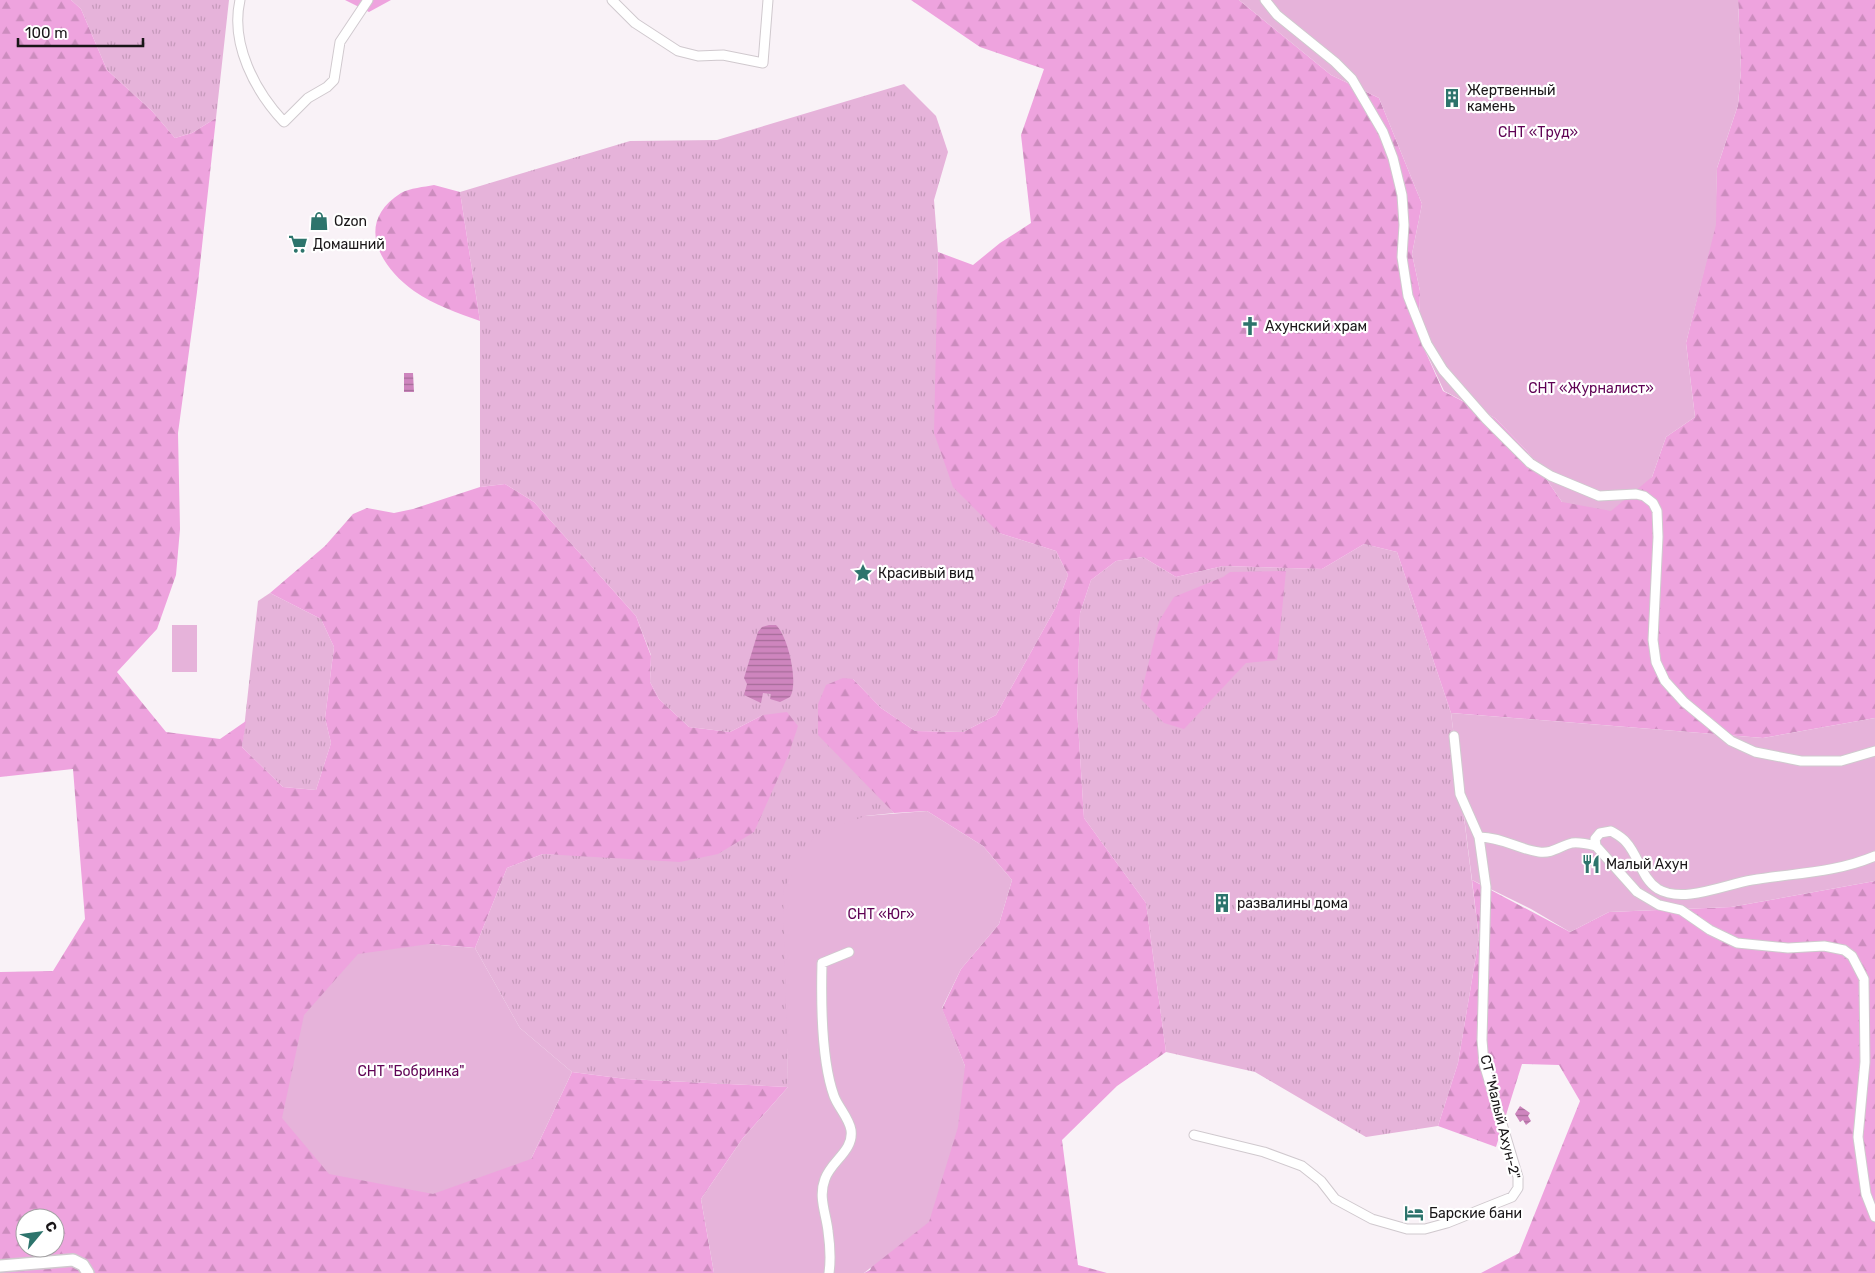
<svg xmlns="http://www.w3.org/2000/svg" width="1875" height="1273" viewBox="0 0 1875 1273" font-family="Rubik,sans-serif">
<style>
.grass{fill:url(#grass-tufts)}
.forest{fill:url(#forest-firs);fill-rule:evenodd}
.green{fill:#e6b3da}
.water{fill:url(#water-rules)}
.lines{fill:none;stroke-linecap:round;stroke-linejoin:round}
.minor-casing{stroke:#d0c9ce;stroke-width:11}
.tertiary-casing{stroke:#d0c9ce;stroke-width:14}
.minor{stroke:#fff;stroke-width:9}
.tertiary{stroke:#fff;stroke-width:11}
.labels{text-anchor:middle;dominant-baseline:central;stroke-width:4.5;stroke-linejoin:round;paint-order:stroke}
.poi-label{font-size:14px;fill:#191618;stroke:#fff;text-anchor:start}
.park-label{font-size:14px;fill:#5f0254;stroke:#fff}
.street-label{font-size:14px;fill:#191618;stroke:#fff}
</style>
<defs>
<pattern id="grass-tufts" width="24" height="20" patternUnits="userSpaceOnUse" patternTransform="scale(1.25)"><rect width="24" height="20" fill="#e6b3da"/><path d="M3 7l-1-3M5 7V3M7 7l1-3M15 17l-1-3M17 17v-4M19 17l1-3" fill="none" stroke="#c599ba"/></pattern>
<pattern id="forest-firs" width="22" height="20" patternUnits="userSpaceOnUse" patternTransform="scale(1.25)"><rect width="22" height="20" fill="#eea3de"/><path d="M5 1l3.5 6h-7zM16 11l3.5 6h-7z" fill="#cc8cbe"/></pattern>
<pattern id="water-rules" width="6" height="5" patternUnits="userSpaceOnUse" patternTransform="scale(1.25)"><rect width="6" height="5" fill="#ce85be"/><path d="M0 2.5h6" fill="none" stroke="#a66c99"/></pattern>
</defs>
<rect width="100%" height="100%" fill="#f9f2f7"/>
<path class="grass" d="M71 0H229L216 118 192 133 175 138 152 111 107 70 81 9Z
M904 84 936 116 948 152 934 200 938 252 937 304 999 533 1056 551 1068 575 1056 607 996 715 963 732 915 731 881 708 853 679 878 794 894 813 865 816 787 1013 788 1087 626 1079 572 1072 520 1028 475 948 507 868 543 854 602 856 763 715 730 732 689 727 659 699 650 682 651 655 636 616 534 502 505 484 480 487V321L460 192 630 141 717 140Z
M1364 544 1397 552 1451 713 1479 938 1458 1063 1438 1126 1366 1137 1255 1072 1166 1052 1146 903 1084 818 1077 708 1080 613 1091 580 1116 561 1143 557 1176 577 1223 566 1322 569Z
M270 593 321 619 334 647 325 718 331 743 316 790 283 787 242 747 258 601Z"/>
<path class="forest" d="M0 0H71L81 9 107 70 152 111 175 138 192 133 216 118 197 292 178 433 180 529 176 575 157 629 117 672 166 732 220 739 246 721 242 747 283 787 316 790 331 743 325 718 334 647 321 619 270 593 325 546 353 514 367 508 394 513 413 509 480 487 505 484 534 502 636 616 651 656 650 682 659 699 689 727 730 732 763 715 787 712 798 726 788 756 754 832 718 854 680 862 543 854 507 868 475 948 429 944 531 1159 572 1072 626 1079 788 1087 743 1138 701 1199 714 1273H0V972L53 971 85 919 73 769 0 777ZM25 1218H55V1248H25Z
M345 0H391L369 12Z
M911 0H1239L1331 75 1379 98 1422 204 1412 254 1420 291 1419 337 1443 391 1495 418 1527 451 1562 502 1652 477 1666 437 1695 417 1686 343 1715 225 1717 168 1738 105 1741 70 1738 0H1875V718L1763 738 1451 713 1397 552 1364 544 1322 569 1223 566 1176 577 1143 557 1116 561 1091 580 1080 613 1077 708 1084 818 1146 903 1166 1052 1117 1086 1062 1140 1078 1265 1107 1273H864L870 1270 965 1066 942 1009 961 969 999 924 1012 880 983 846 927 811 894 813 818 735V704L826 685 843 678 853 679 881 708 915 731 963 732 996 715 1056 607 1068 575 1056 551 999 533 953 487 934 433 938 252 973 265 1000 243 1031 223 1021 135 1044 69 980 47Z
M434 185 460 192 480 321C458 313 434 305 414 291 378 265 355 222 401 193 410 188 424 187 434 185Z
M1286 571 1277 660 1246 663 1184 729 1164 723 1140 698 1159 621 1174 597 1223 577 1230 572Z
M1472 880 1570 932 1609 912 1731 907 1875 881V1273H1481L1519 1253 1580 1101 1559 1065 1522 1064 1496 1147 1438 1126 1458 1063 1479 938Z"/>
<path class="green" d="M1239 0H1738L1741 70 1738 105 1717 168 1716 225 1686 343 1695 417 1666 437 1652 477 1611 511 1562 502 1527 451 1495 418 1444 391 1419 337 1420 291 1412 254 1422 204 1379 98 1331 75Z
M172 625H197V672H172Z
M1451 713 1763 738 1875 718V881L1731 907 1609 912 1570 932 1531 909 1472 880Z
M927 811 983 846 1012 880 999 924 961 969 942 1008 965 1066 958 1127 929 1222 864 1273H714L701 1199 743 1138 788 1087 783 890 814 836 865 816Z
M429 944 475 948 520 1028 572 1072 531 1159 433 1194 329 1174 282 1118 304 1015 358 954Z"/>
<path class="water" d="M404 373H413L414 392H404Z
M769 625H776C788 636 799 683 790 697L780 702 770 699 771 694 763 693 761 703 744 695 747 684 744 678 758 632 762 627Z
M1520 1106 1530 1113 1528 1116 1531 1121 1526 1125 1523 1120 1520 1122 1515 1114Z"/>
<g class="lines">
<g class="minor-casing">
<path id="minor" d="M240 0C230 44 255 91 284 122L308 98 327 87 334 80 340 42 368 0
M612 0 635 23 678 51 698 56 723 55 763 63 768 0
M1265 0 1277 15 1335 62 1352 79 1383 132 1393 158 1402 195 1404 225 1402 257 1408 296 1427 344 1443 370 1486 419 1530 463 1551 476 1599 496 1636 494 1644 496 1653 503 1657 511 1658 537 1653 640 1656 662 1665 681 1684 702 1731 741 1755 752 1801 761H1841L1875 751
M1479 837C1501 837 1518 849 1539 852 1552 854 1560 846 1572 843 1581 842 1588 844 1596 846
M1875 856C1835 873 1794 873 1752 880 1726 884 1683 904 1658 889 1641 878 1639 856 1626 842 1622 837 1616 834 1611 831L1600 833 1595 839 1596 846 1637 892 1659 905 1681 910 1710 930 1737 943 1788 948 1824 946 1844 950 1852 956 1864 979 1865 1062 1858 1137 1866 1194 1875 1217
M1194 1135 1264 1152 1302 1166 1321 1181 1335 1199 1372 1219 1407 1229H1425L1447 1223 1512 1197 1518 1188V1177L1484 1064 1482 1040 1486 887 1479 837 1460 794 1454 736
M829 1273C831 1259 830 1245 828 1231 826 1213 818 1197 825 1179 831 1161 854 1151 851 1130 849 1118 838 1107 834 1096 821 1060 821 1002 822 963L849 952"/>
</g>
<g class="tertiary-casing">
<path id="tertiary" d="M0 1266 73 1260 83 1265 88 1273"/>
</g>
<use href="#minor" class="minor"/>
<use href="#tertiary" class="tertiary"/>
</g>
<defs>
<g id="building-bare" transform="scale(1.5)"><path d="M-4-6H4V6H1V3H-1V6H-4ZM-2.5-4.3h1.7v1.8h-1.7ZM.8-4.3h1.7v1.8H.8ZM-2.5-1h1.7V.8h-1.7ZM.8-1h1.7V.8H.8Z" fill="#2d746c" stroke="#fff" stroke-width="2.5" paint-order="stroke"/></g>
<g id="shop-bare" transform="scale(1.5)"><path d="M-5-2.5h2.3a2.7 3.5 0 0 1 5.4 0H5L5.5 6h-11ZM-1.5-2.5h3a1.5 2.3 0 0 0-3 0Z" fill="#2d746c" stroke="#fff" stroke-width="2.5" paint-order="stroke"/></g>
<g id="supermarket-bare" transform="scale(1.5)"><path d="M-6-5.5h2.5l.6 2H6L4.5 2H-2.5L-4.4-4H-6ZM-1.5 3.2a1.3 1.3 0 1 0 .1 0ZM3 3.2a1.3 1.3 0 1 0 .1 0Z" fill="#2d746c" stroke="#fff" stroke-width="2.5" paint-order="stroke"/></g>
<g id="church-bare" transform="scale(1.5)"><path d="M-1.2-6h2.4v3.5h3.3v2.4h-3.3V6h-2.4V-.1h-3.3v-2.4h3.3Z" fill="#2d746c" stroke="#fff" stroke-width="2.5" paint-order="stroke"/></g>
<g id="sight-bare" transform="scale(1.5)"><path d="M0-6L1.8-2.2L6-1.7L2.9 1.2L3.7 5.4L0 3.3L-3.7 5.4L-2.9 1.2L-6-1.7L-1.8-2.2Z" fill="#2d746c" stroke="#fff" stroke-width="2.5" paint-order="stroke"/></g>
<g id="restaurant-bare" transform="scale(1.5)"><path d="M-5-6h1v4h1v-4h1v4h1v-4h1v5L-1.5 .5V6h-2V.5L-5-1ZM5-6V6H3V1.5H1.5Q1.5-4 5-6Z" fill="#2d746c" stroke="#fff" stroke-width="2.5" paint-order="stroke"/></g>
<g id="hotel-bare" transform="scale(1.5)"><path d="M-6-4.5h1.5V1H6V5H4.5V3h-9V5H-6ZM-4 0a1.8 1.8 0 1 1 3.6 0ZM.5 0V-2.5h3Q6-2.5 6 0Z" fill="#2d746c" stroke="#fff" stroke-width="2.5" paint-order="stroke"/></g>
</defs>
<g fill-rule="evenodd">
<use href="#building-bare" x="1452" y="98"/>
<use href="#shop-bare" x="319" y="221"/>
<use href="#supermarket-bare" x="298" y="244"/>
<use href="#church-bare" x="1250" y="326"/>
<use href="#sight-bare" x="863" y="573"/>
<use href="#restaurant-bare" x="1591" y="864"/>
<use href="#building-bare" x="1222" y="903"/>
<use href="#hotel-bare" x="1414" y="1213"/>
</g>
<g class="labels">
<g class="poi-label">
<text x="1467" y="90">Жертвенный<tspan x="1467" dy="16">камень</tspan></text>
<text x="334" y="221">Ozon</text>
<text x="313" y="244">Домашний</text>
<text x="1265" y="326">Ахунский храм</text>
<text x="878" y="573">Красивый вид</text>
<text x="1606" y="864">Малый Ахун</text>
<text x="1237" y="903">развалины дома</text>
<text x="1429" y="1213">Барские бани</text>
</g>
<g class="park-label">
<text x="1538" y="132">СНТ «Труд»</text>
<text x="1591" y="388">СНТ «Журналист»</text>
<text x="881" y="914">СНТ «Юг»</text>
<text x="411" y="1071">СНТ "Бобринка"</text>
</g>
<g class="street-label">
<text transform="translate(1500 1117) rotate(76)">СТ "Малый Ахун-2"</text>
</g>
</g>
<g transform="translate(40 1233) rotate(61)"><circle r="24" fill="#ffffff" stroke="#a3a2a3"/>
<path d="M0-4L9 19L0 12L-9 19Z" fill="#2d746c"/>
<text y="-8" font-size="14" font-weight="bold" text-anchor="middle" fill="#191618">С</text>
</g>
<path d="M18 38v8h125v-8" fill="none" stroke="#191618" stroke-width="2.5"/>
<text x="25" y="38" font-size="15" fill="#191618" stroke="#ffffff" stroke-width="4" paint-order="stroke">100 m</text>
</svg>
